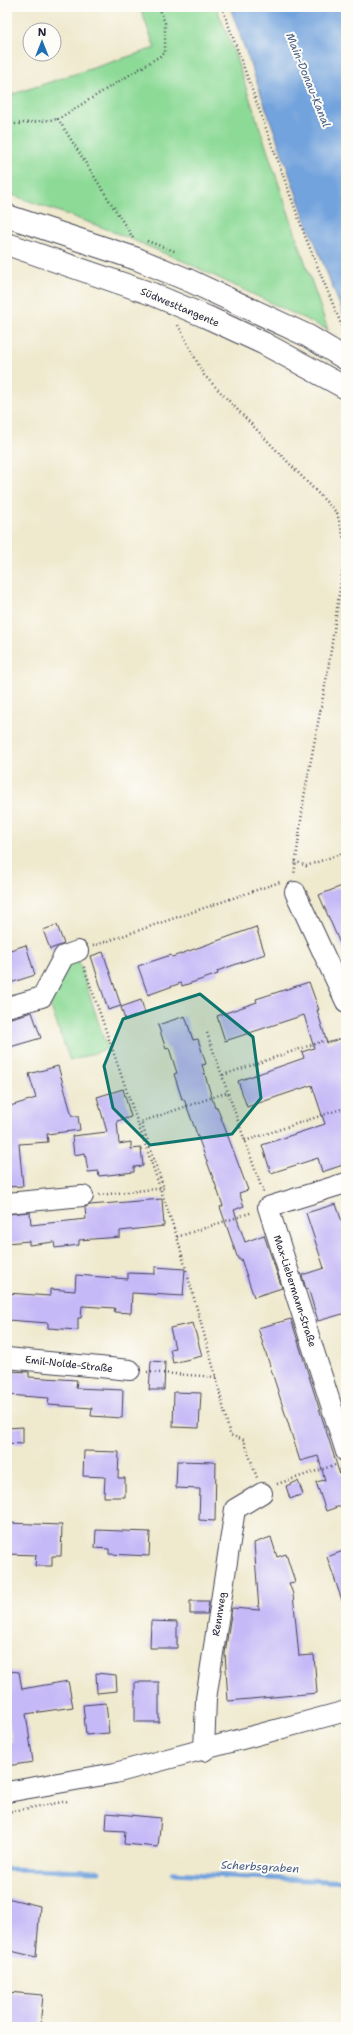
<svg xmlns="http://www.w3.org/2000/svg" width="353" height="2034" viewBox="0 0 353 2034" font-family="'Shantell Sans',sans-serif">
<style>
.green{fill:#8dda97;stroke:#587e69}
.water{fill:#72a3dd;stroke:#4a628c}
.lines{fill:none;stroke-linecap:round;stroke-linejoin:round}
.stream{stroke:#72a3dd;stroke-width:5}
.building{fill:#c6b9f7}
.minor-casing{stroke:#414051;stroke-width:22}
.highway-casing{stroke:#414051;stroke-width:24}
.path{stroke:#414051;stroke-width:2.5;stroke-dasharray:1 3;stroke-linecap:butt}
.minor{stroke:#fff;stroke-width:20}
.highway{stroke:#fff;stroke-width:22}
.highway-bridge-casing{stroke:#414051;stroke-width:24;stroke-linecap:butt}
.highway-bridge{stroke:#fff;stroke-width:22}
.marked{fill:#0f766e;fill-opacity:0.2;stroke:#0f766e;stroke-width:3;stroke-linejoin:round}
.labels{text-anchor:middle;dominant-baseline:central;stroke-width:4;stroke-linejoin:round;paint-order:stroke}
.street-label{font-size:10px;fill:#22223b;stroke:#fdfcf7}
.water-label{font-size:11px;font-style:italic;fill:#465c84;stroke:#fdfcf7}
</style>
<rect width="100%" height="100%" fill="#fdfcf7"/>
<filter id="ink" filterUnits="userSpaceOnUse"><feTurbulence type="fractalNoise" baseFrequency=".025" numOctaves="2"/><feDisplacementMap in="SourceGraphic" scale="8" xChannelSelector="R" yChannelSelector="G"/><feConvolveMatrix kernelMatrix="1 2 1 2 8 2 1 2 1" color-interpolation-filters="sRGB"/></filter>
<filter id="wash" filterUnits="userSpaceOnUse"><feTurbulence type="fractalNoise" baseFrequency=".012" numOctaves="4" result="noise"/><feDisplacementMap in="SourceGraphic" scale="16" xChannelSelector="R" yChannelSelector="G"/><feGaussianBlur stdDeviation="0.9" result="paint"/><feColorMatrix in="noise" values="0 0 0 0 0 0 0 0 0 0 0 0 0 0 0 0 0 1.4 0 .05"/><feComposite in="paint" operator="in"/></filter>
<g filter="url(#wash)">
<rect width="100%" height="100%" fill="#efe9ce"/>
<path class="green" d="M140 7H216L232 46 328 330 185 262 104 228 7 193V96L155 48Z
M78 959 107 1049 70 1061 47 996 66 964Z"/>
<path class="water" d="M230 7H342L346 18V321L302 210Z"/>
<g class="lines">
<path class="stream" d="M7 1869 99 1871
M173 1873 346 1882"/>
</g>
<g id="blocks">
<path class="building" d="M342 886 343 889 346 887 345 955 319 895Z
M57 925 64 944 50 949 43 930Z
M256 927 265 954 217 971 218 974 182 986 181 983 148 995 138 966 171 955 172 957Z
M26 945 35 975 7 984V951Z
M103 952 121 1006 108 1010 91 956Z
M309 982 319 1010H317L327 1043 346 1037V1164L322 1172 318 1158 271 1173 262 1145 325 1124 312 1085 247 1107 238 1081 304 1058 302 1052 314 1048 304 1015 225 1041 217 1016 257 1002 256 999Z
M141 1000 145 1013 125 1020 121 1007Z
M32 1012 41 1038 10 1047 7 1037V1019Z
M185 1016 193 1040 198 1039 206 1064 202 1065 215 1108 217 1107 248 1190 239 1193 244 1206 234 1210 245 1242 264 1235 282 1288 254 1297 241 1259H238L220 1207 223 1206 216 1186 184 1099H182L174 1074 177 1073 169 1048 166 1049 158 1025Z
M58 1066 72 1116H78L80 1130 47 1134 48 1142 19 1144 23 1186 7 1187V1107L36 1098 29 1074Z
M123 1089 131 1117 117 1121 119 1144 131 1142V1149L141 1148 143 1166 134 1167V1172L117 1174 99 1176 98 1171 88 1172 85 1153 74 1155 72 1136 107 1132 97 1097Z
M162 1199 164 1226 120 1231V1237L79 1240V1245L55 1248 54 1242 29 1245V1241L7 1243V1214L30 1212 31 1225 86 1219 85 1207 90 1205Z
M336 1204 346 1234V1313L318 1321 308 1288 306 1289 302 1275 324 1268 306 1213Z
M155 1267 185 1269 183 1296 132 1293 131 1313 114 1312 115 1308 82 1306 81 1318H78V1330L48 1328V1323L7 1320V1293L50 1296V1289L75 1291 76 1275 128 1279V1273L155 1274Z
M291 1319 340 1475 346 1473V1504L326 1511 316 1482 325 1480 318 1456 300 1461 258 1328Z
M193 1323 202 1356 173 1363 170 1349 175 1348 170 1328Z
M151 1361 165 1362 164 1390H149Z
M7 1371 29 1372V1377L77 1380 76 1388 123 1390 122 1418 91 1416 92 1408 48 1405 49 1398 7 1395Z
M174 1392 201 1393 199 1428 173 1427Z
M23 1427V1444L7 1443V1428Z
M84 1451 119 1452 118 1478H125V1497H104L105 1477 83 1476Z
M177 1461 216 1462 215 1521 199 1520 200 1489 176 1488Z
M298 1481 303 1494 290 1499 286 1486Z
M7 1523 62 1525 61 1556H52V1566H35L36 1555 7 1554Z
M96 1530 150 1532 149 1556 109 1554V1549L95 1548Z
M271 1537 277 1557 286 1554 295 1582 289 1583 293 1594 299 1656 314 1655 317 1693 228 1701 225 1653 232 1608 259 1610 254 1543Z
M346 1550V1606H344L327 1557Z
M190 1601H209L207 1614H190Z
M151 1621 177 1622V1648H150Z
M7 1671 19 1672 22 1689 68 1681 73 1707 26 1714 33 1762 7 1766V1743L12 1742 7 1708Z
M96 1673 116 1675 117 1691 97 1693Z
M135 1682H159V1722H135Z
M106 1703 109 1733 86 1735 83 1705Z
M107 1813 161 1818 158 1847 124 1844 125 1831 106 1830Z
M7 1898 40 1906 36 1957 7 1950Z
M7 1992 43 1995 40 2027H7Z"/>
</g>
</g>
<g filter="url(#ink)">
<use href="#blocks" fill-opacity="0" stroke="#414051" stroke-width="1"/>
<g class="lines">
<g class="minor-casing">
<path id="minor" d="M295 892 346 1002
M7 1007 42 997 64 956 78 951
M346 1183 268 1207 346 1452
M7 1203 83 1196
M7 1358 130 1370
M204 1751 206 1699 235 1509 262 1493
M7 1792 115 1773 346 1711"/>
</g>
<g class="highway-casing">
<path id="highway" d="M7 216 137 259
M7 244 152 294
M188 280 308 336 346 359
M209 318 263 343 346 388"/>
</g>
<path class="path" d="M222 7 305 236 346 336
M7 125 58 119
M133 238 58 119 165 53V23L159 7
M147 241 177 252
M178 325 204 375 337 513 346 547 328 670 304 797 294 875
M295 861 306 866 346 852
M93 946 280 882
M84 967 177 1237 216 1377 230 1435 244 1440 257 1478
M207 1033 263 1192
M223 1075 323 1041
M245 1141 344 1108
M99 1195 164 1188 141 1122 228 1092
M177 1237 253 1212
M147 1372 216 1377
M277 1484 335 1465
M7 1812 68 1801
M343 2027 346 2025"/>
<use href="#minor" class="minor"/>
<use href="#highway" class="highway"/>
<g class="highway-bridge-casing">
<path id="highway-bridge" d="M137 259 188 280
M152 294 209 318"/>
</g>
<use href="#highway-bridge" class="highway-bridge"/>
</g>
</g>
<path class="marked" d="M200 994 253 1037 261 1098 232 1134 150 1145 113 1108 104 1066 123 1019Z"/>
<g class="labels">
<g class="street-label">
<text transform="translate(180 307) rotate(23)">Südwesttangente</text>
<text transform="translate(295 1291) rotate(72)">Max-Liebermann-Straße</text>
<text transform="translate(69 1364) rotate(6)">Emil-Nolde-Straße</text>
<text transform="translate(219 1614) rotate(-81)">Rennweg</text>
</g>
<g class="water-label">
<text transform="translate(308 80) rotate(68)">Main-Donau-Kanal</text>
<text transform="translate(260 1867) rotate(3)">Scherbsgraben</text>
</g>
</g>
<rect width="353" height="2034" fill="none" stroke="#fdfcf7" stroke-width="24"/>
<g transform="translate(42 42)"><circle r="19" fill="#fdfcf7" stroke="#a5a5ac"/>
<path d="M0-3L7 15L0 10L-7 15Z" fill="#1f6fb2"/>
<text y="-6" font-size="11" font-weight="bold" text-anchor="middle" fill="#22223b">N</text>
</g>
</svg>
